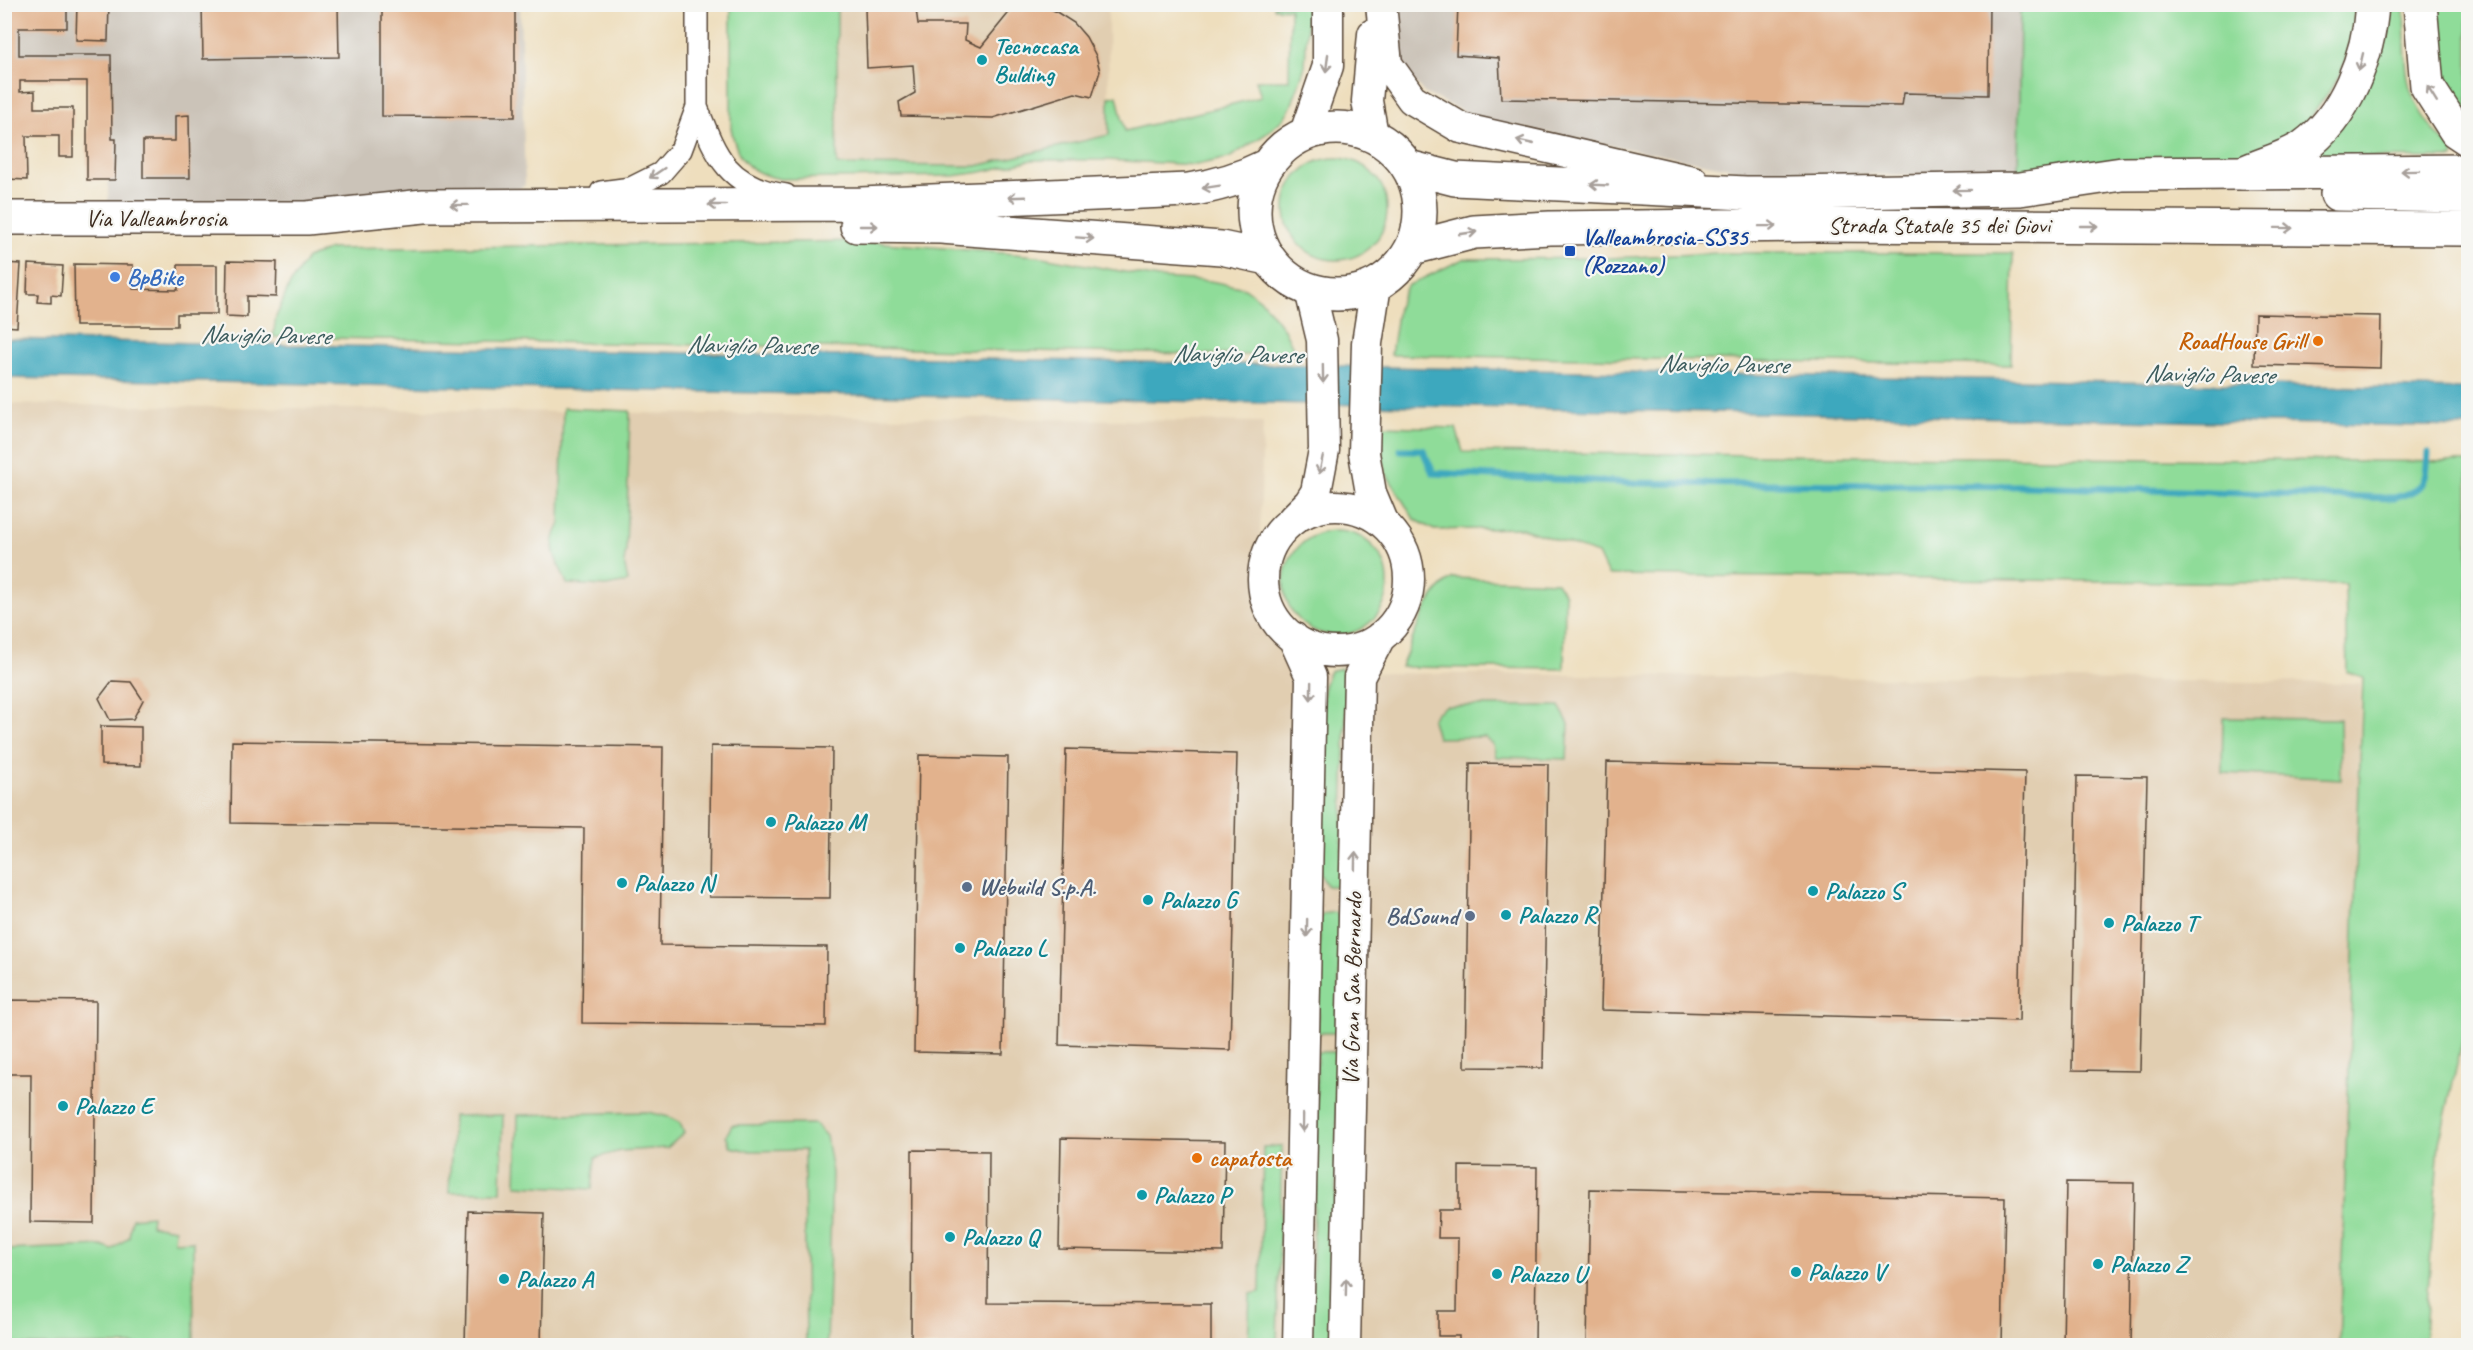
<svg xmlns="http://www.w3.org/2000/svg" width="2473" height="1350" viewBox="0 0 2473 1350" font-family="Caveat,sans-serif">
<style>
.built{fill:#e1ceb1}
.industrial{fill:#cbc3b8}
.green{fill:#8fdc99;stroke:#65835c;stroke-width:1.5}
.water{fill:#3ea8be;stroke:#3c696e;stroke-width:1.5}
.lines{fill:none;stroke-linecap:round;stroke-linejoin:round}
.stream{stroke:#3ea8be;stroke-width:7}
.building{fill:#e2b28d}
.minor-casing{stroke:#564536;stroke-width:24}
.secondary-casing{stroke:#564536;stroke-width:33}
.primary-casing{stroke:#564536;stroke-width:36}
.motorway-casing{stroke:#564536;stroke-width:36}
.minor{stroke:#fff;stroke-width:21}
.secondary{stroke:#fff;stroke-width:30}
.primary{stroke:#fff;stroke-width:33}
.motorway{stroke:#fff;stroke-width:33}
.oneway{stroke:#a79f9a}
.culture-dot{fill:#0f9aa8;stroke:#f6f6f2;stroke-width:2}
.transit-dot{fill:#1a4fb4;stroke:#f6f6f2;stroke-width:2}
.shop-dot{fill:#3f7fe0;stroke:#f6f6f2;stroke-width:2}
.food-dot{fill:#e8710a;stroke:#f6f6f2;stroke-width:2}
.service-dot{fill:#5c6f8a;stroke:#f6f6f2;stroke-width:2}
.labels{text-anchor:middle;dominant-baseline:central;stroke-width:4.5;stroke-linejoin:round;paint-order:stroke}
.culture-label{font-size:24px;font-weight:bold;fill:#0d838f;stroke:#f6f6f2;text-anchor:start}
.street-label{font-size:24px;fill:#3b2a1e;stroke:#f6f6f2}
.transit-label{font-size:24px;font-weight:bold;fill:#164399;stroke:#f6f6f2;text-anchor:start}
.shop-label{font-size:24px;font-weight:bold;fill:#366cbe;stroke:#f6f6f2;text-anchor:start}
.food-label{font-size:24px;font-weight:bold;fill:#c56008;stroke:#f6f6f2;text-anchor:end}
.service-label{font-size:24px;font-weight:bold;fill:#4e5e75;stroke:#f6f6f2;text-anchor:start}
.water-label{font-size:26px;font-style:italic;fill:#3c5c5e;stroke:#f6f6f2}
</style>
<rect width="100%" height="100%" fill="#f6f6f2"/>
<filter id="ink" filterUnits="userSpaceOnUse"><feTurbulence type="fractalNoise" baseFrequency=".0167" numOctaves="2"/><feDisplacementMap in="SourceGraphic" scale="12" xChannelSelector="R" yChannelSelector="G"/><feConvolveMatrix kernelMatrix="1 2 1 2 8 2 1 2 1" color-interpolation-filters="sRGB"/></filter>
<filter id="wash" filterUnits="userSpaceOnUse"><feTurbulence type="fractalNoise" baseFrequency=".008" numOctaves="4" result="noise"/><feDisplacementMap in="SourceGraphic" scale="24" xChannelSelector="R" yChannelSelector="G"/><feGaussianBlur stdDeviation="1.35" result="paint"/><feColorMatrix in="noise" values="0 0 0 0 0 0 0 0 0 0 0 0 0 0 0 0 0 1.4 0 .05"/><feComposite in="paint" operator="in"/></filter>
<g filter="url(#wash)">
<rect width="100%" height="100%" fill="#eedebd"/>
<path class="built" d="M837 5H1108L1109 135 976 166 836 165Z
M5 404 1263 422 1260 534 1263 603 1288 672 2360 683 2348 1345 5 1346Z"/>
<path class="industrial" d="M4 5H520L525 185 495 205 108 218V180H115L116 139H112V81H5Z
M1391 5H2020L2018 177 1748 172 1466 117 1463 111 1424 93 1401 65Z"/>
<path class="green" d="M731 5H837V165L976 166 1109 135V97L1117 96 1125 131 1261 97 1256 80H1289L1290 9 1274 8V5H1308L1305 66 1291 107 1284 118 1266 134 1229 158 1196 165 1106 160H1032L982 172 953 176 781 179C748 173 737 160 731 128Z
M2020 5H2356L2351 40 2340 76 2306 124 2281 142 2253 154 2172 165 2018 177Z
M2384 5H2404C2405 29 2404 55 2408 79 2413 107 2434 133 2454 152V158L2310 157Z
M2428 5H2468V121L2445 94Z
M1285 209a51 51 0 1 1 102 0a51 51 0 1 1-102 0Z
M862 241 1037 256 1158 278 1210 281 1245 288 1262 301 1284 329 1297 356 273 337 276 317 290 284 307 258 330 249Z
M1719 253H2013L2011 365 1391 355 1398 307 1407 286 1463 259 1610 258Z
M563 408 630 411 626 550 624 562 628 582 606 586 567 584C558 560 545 550 560 524Z
M1380 426 1456 428 1463 452 2468 462V970L2464 1034 2439 1143 2424 1345H2339L2363 677 2347 672 2345 584 1608 575 1598 554 1521 528 1434 530 1414 519 1385 472Z
M1284 583a52 52 0 1 1 104 0a52 52 0 1 1-104 0Z
M1453 578 1557 582 1565 595 1564 669 1401 667C1414 639 1425 593 1453 578Z
M1341 668 1347 679 1341 878 1338 886H1327L1320 873 1324 686 1330 671Z
M1446 706H1559L1569 724 1567 759 1496 757 1493 745 1485 737 1437 738 1432 720 1436 713Z
M2223 718 2340 719 2341 779 2222 773Z
M1336 912 1340 920 1338 1033H1317L1320 918 1323 914Z
M1317 1052H1338L1333 1345 1311 1346Z
M647 1112 669 1117 680 1123 684 1133 667 1148 620 1151 595 1158 592 1189 516 1185 518 1115Z
M503 1115 501 1192H449L453 1116Z
M815 1124 826 1136 832 1173 827 1345H806L804 1150 749 1151 731 1147 726 1136 732 1125Z
M1282 1146 1277 1345H1248L1250 1294 1260 1292 1263 1147Z
M152 1216 151 1225 175 1229 174 1242 193 1241 194 1345H5V1250L102 1246 112 1250 129 1237 132 1218Z"/>
<path class="water" d="M5 339 2468 389V427L5 378Z"/>
<g class="lines">
<path class="stream" d="M1401 450H1423L1433 473 1635 483 2027 486 2394 498C2425 490 2426 484 2428 453"/>
</g>
<g id="blocks">
<path class="building" d="M4 4H67V28H19V55H111L112 139H116L115 180H87V81H20V92L35 91V108H73V157H59V136H26L27 180 7 179Z
M77 4H109L108 41 76 40Z
M202 4H338L339 57 203 59Z
M1016 4H1038L1055 11 1074 23 1086 37 1096 56 1100 71 1092 97 1075 93 993 118 901 116 899 102 915 93 913 65 867 68 865 8 916 9 918 24H966L965 40 981 47Z
M1458 4H1989L1988 95 1904 93 1902 106 1501 99 1499 58 1456 55Z
M382 9 515 10V117L382 116Z
M189 115 190 178H143V141H175V116Z
M227 261 277 262 276 297 247 296V317L226 316Z
M4 263 21 264 17 327 4 326Z
M28 264 63 266 61 296 51 295V303L37 302 38 294H27Z
M74 264 133 265V289L178 290V265H217V314H177V326H75Z
M2255 314 2381 316 2380 368 2254 365Z
M112 681 131 682 143 700 133 719 110 720 99 698Z
M101 726 141 727V766L101 765Z
M232 741 663 747 660 945 827 947 826 1026 582 1023 584 828 231 823Z
M711 746 832 748 830 898 709 897Z
M1066 749 1237 754 1230 1050 1059 1045Z
M919 755 1008 757 1003 1054 914 1052Z
M1607 762 2025 772 2019 1021 1601 1010Z
M1470 763 1548 764 1543 1068 1465 1067Z
M2077 776 2147 777 2140 1071 2072 1070Z
M4 1000 96 1001 94 1223 30 1222 31 1074H4Z
M1061 1138 1225 1141 1223 1252 1059 1249Z
M912 1150 989 1151 988 1303 1211 1304V1346H911Z
M1459 1166 1537 1167 1535 1346H1459V1336H1438V1311H1457L1458 1238H1438L1439 1210H1459Z
M2066 1182 2134 1183 2131 1346H2063Z
M1590 1189 2005 1198 2002 1346H1587Z
M468 1211 544 1213 541 1346H465Z"/>
</g>
</g>
<g filter="url(#ink)">
<use href="#blocks" fill-opacity="0" stroke="#564536" stroke-width="1.5"/>
<g class="lines">
<g class="minor-casing">
<path id="minor" d="M697 107C716 156 727 187 786 195
M601 192 631 188 661 173 681 150 697 107V4"/>
</g>
<g class="secondary-casing">
<path id="secondary" d="M1381 4 1387 64 1412 99 1461 128 1693 181
M1305 133 1328 66V4
M1373 135 1367 101 1373 34
M1376 285 1367 343 1364 453 1371 493 1384 524
M1263 579a73 73 0 1 1 146 0a73 73 0 1 1-146 0Z
M1293 519 1309 503 1316 492 1324 450 1322 340 1310 290
M1293 637 1311 677 1298 1346
M1345 1346 1359 677 1380 637"/>
</g>
<g class="primary-casing">
<path id="primary" d="M1254 211a83 83 0 1 1 166 0a83 83 0 1 1-166 0Z
M1408 167 1455 179 1746 193H1788L2020 189 2122 174 2468 171
M2337 194 2468 196
M4 218H307L424 206 861 204 1188 190C1217 186 1240 179 1266 166
M857 226 941 227 1221 248 1268 258
M1412 248 1474 232 1550 228 1819 225 2468 229"/>
</g>
<g class="motorway-casing">
<path id="motorway" d="M2420 4 2427 86 2456 131 2468 139
M2243 173C2262 164 2286 158 2303 147 2346 117 2369 55 2372 4"/>
</g>
<use href="#minor" class="minor"/>
<use href="#secondary" class="secondary"/>
<use href="#primary" class="primary"/>
<use href="#motorway" class="motorway"/>
</g>
<defs><path id="oneway-shaft" d="M-6 0H5M1.5-3L5.5 0L1.5 3" fill="none" stroke-width="1.6" stroke-linecap="round" stroke-linejoin="round" transform="scale(1.5)"/></defs>
<g class="oneway">
<use href="#oneway-shaft" transform="translate(2361 62) rotate(103)"/>
<use href="#oneway-shaft" transform="translate(1327 63) rotate(97)"/>
<use href="#oneway-shaft" transform="translate(2432 94) rotate(-122)"/>
<use href="#oneway-shaft" transform="translate(1525 142) rotate(-167)"/>
<use href="#oneway-shaft" transform="translate(2410 171) rotate(179)"/>
<use href="#oneway-shaft" transform="translate(657 173) rotate(146)"/>
<use href="#oneway-shaft" transform="translate(1599 185) rotate(-177)"/>
<use href="#oneway-shaft" transform="translate(1211 187) rotate(171)"/>
<use href="#oneway-shaft" transform="translate(1962 190) rotate(179)"/>
<use href="#oneway-shaft" transform="translate(1017 197) rotate(178)"/>
<use href="#oneway-shaft" transform="translate(459 205) rotate(179)"/>
<use href="#oneway-shaft" transform="translate(717 205) rotate(180)"/>
<use href="#oneway-shaft" transform="translate(869 226)"/>
<use href="#oneway-shaft" transform="translate(1768 226) rotate(-1)"/>
<use href="#oneway-shaft" transform="translate(2089 226)"/>
<use href="#oneway-shaft" transform="translate(2284 228) rotate(1)"/>
<use href="#oneway-shaft" transform="translate(1468 233) rotate(-8)"/>
<use href="#oneway-shaft" transform="translate(1085 238) rotate(4)"/>
<use href="#oneway-shaft" transform="translate(1323 374) rotate(89)"/>
<use href="#oneway-shaft" transform="translate(1321 465) rotate(101)"/>
<use href="#oneway-shaft" transform="translate(1311 691) rotate(91)"/>
<use href="#oneway-shaft" transform="translate(1355 861) rotate(-89)"/>
<use href="#oneway-shaft" transform="translate(1307 928) rotate(91)"/>
<use href="#oneway-shaft" transform="translate(1303 1123) rotate(91)"/>
<use href="#oneway-shaft" transform="translate(1346 1287) rotate(-89)"/>
</g>
</g>
<g class="culture-dot">
<circle cx="982" cy="60" r="6"/>
<circle cx="771" cy="822" r="6"/>
<circle cx="622" cy="883" r="6"/>
<circle cx="1813" cy="891" r="6"/>
<circle cx="1148" cy="900" r="6"/>
<circle cx="1506" cy="915" r="6"/>
<circle cx="2109" cy="923" r="6"/>
<circle cx="960" cy="948" r="6"/>
<circle cx="63" cy="1106" r="6"/>
<circle cx="1142" cy="1195" r="6"/>
<circle cx="950" cy="1237" r="6"/>
<circle cx="2098" cy="1264" r="6"/>
<circle cx="1796" cy="1272" r="6"/>
<circle cx="1497" cy="1274" r="6"/>
<circle cx="504" cy="1279" r="6"/>
</g>
<rect class="transit-dot" x="1564" y="245" width="12" height="12" rx="3"/>
<circle class="shop-dot" cx="115" cy="277" r="6"/>
<g class="food-dot">
<circle cx="2318" cy="341" r="6"/>
<circle cx="1197" cy="1158" r="6"/>
</g>
<g class="service-dot">
<circle cx="967" cy="887" r="6"/>
<circle cx="1470" cy="916" r="6"/>
</g>
<g class="labels">
<g class="culture-label">
<text x="994" y="46">Tecnocasa<tspan x="994" dy="28">Bulding</tspan></text>
<text x="783" y="822">Palazzo M</text>
<text x="634" y="883">Palazzo N</text>
<text x="1825" y="891">Palazzo S</text>
<text x="1160" y="900">Palazzo G</text>
<text x="1518" y="915">Palazzo R</text>
<text x="2121" y="923">Palazzo T</text>
<text x="972" y="948">Palazzo L</text>
<text x="75" y="1106">Palazzo E</text>
<text x="1154" y="1195">Palazzo P</text>
<text x="962" y="1237">Palazzo Q</text>
<text x="2110" y="1264">Palazzo Z</text>
<text x="1808" y="1272">Palazzo V</text>
<text x="1509" y="1274">Palazzo U</text>
<text x="516" y="1279">Palazzo A</text>
</g>
<g class="street-label">
<text x="156" y="218">Via Valleambrosia</text>
<text x="1939" y="225">Strada Statale 35 dei Giovi</text>
<text transform="translate(1352 989) rotate(-89)">Via Gran San Bernardo</text>
</g>
<g class="transit-label">
<text x="1582" y="237">Valleambrosia-SS35<tspan x="1582" dy="28">(Rozzano)</tspan></text>
</g>
<g class="shop-label">
<text x="127" y="277">BpBike</text>
</g>
<g class="food-label">
<text x="2306" y="341">RoadHouse Grill</text>
<text x="1209" y="1158" text-anchor="start">capatosta</text>
</g>
<g class="service-label">
<text x="979" y="887">Webuild S.p.A.</text>
<text x="1458" y="916" text-anchor="end">BdSound</text>
</g>
<g class="water-label">
<text transform="translate(265 335) rotate(1)">Naviglio Pavese</text>
<text transform="translate(751 345) rotate(1)">Naviglio Pavese</text>
<text transform="translate(1237 354) rotate(1)">Naviglio Pavese</text>
<text transform="translate(1723 364) rotate(1)">Naviglio Pavese</text>
<text transform="translate(2209 374) rotate(1)">Naviglio Pavese</text>
</g>
</g>
<rect width="2473" height="1350" fill="none" stroke="#f6f6f2" stroke-width="24"/>
</svg>
